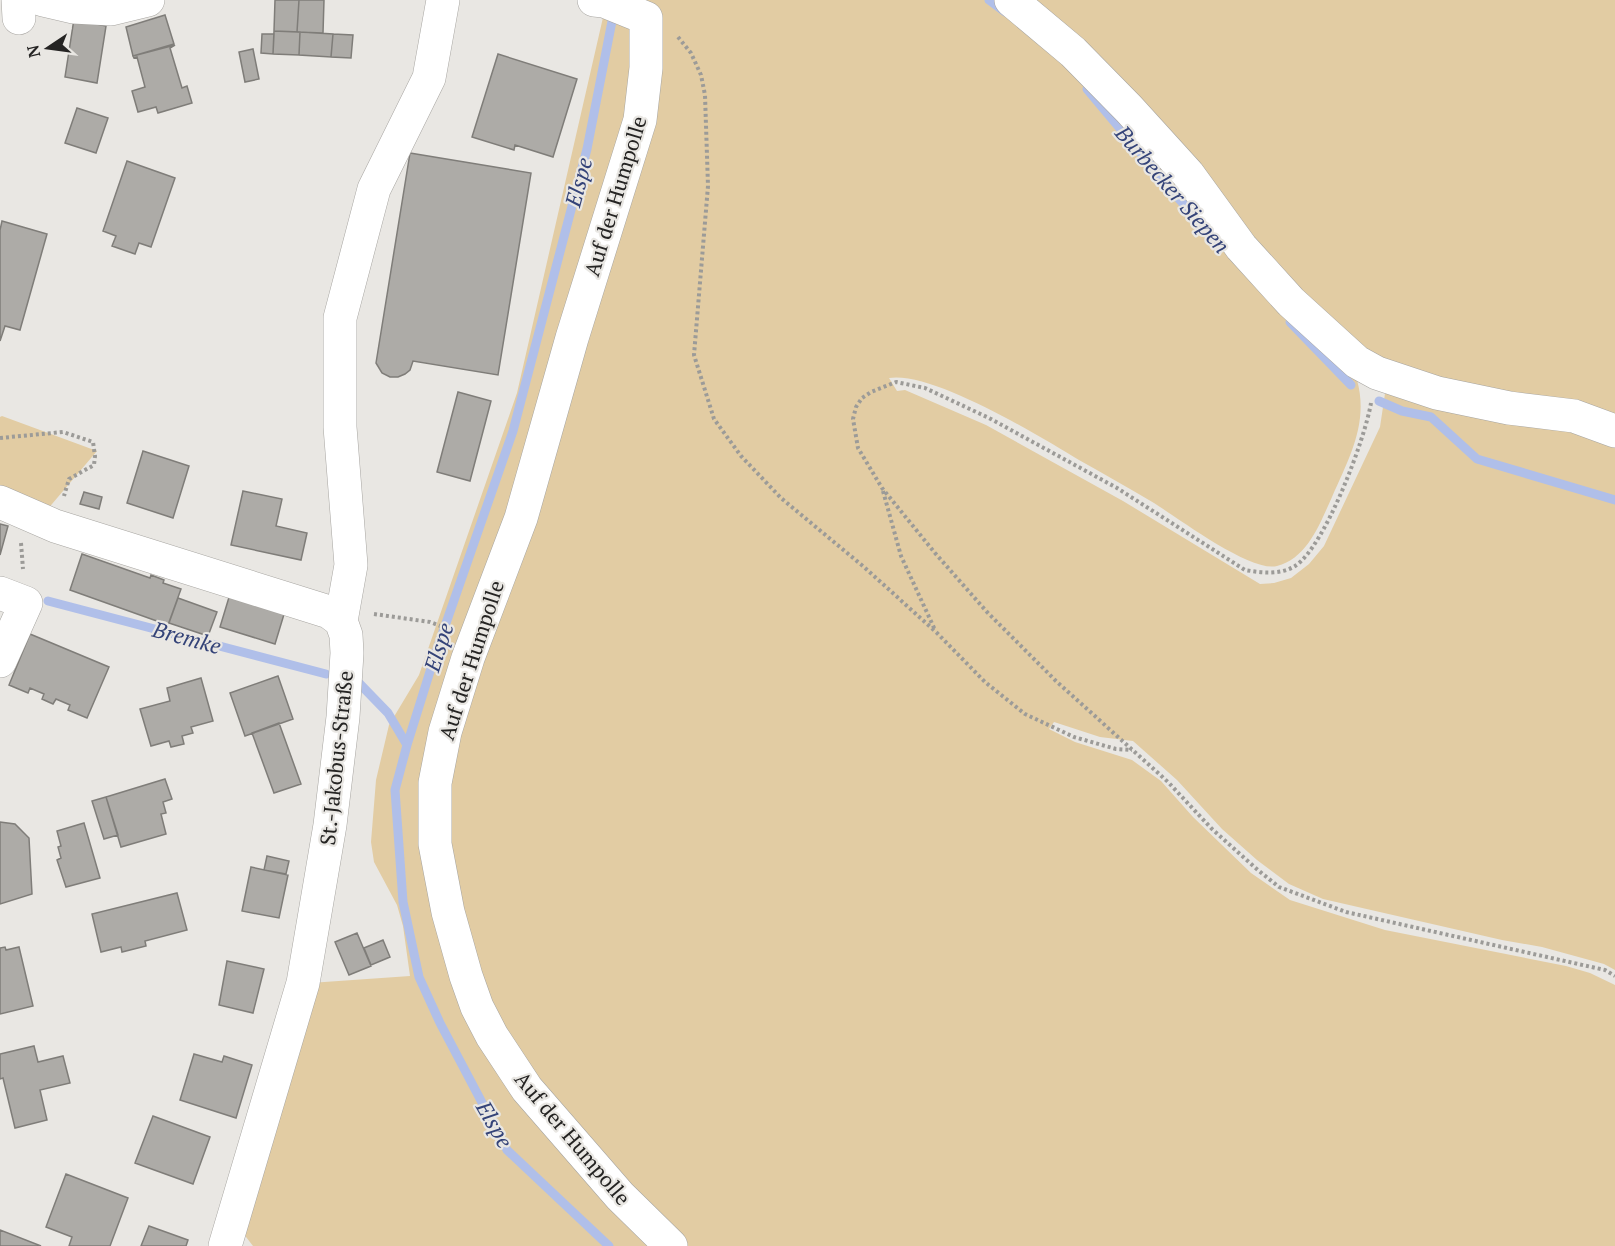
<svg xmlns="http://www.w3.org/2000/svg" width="1615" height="1246" viewBox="0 0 1615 1246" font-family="'PT Serif',serif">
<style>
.green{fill:#e2cca3}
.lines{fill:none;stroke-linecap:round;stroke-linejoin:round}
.stream{stroke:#b0bfe9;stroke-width:9}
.building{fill:#adaba7;stroke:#7f7d79;stroke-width:1.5}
.minor-casing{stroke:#a7a5a1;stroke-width:34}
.path{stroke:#9c9b98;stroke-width:4;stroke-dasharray:3 3;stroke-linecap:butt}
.minor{stroke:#fff;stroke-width:33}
.labels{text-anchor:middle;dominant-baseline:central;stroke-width:4.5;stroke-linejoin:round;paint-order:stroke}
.street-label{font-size:21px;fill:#252423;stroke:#e9e7e3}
.water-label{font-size:22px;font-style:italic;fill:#344378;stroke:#e9e7e3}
</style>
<rect width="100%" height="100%" fill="#e9e7e3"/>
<path class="green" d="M607 0H1615V427L1357 380C1369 423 1349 458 1332 497 1320 523 1308 558 1277 566 1251 573 1178 518 1154 503 1129 488 1104 474 1079 460 1039 436 933 371 889 378L897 391 905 390 986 425 1123 501 1260 584 1274 583 1291 578 1309 564 1324 546 1380 427 1386 387 1615 439V970L1604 964 1542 947 1502 940 1323 899 1289 884 1257 860 1222 829 1177 780 1133 741 1100 737 1054 722 1049 729 1075 742 1132 760 1161 781 1193 817 1251 873 1290 900 1385 930 1566 966 1590 973 1615 985V1246H253L243 1233 310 983 410 976 403 926 397 905 374 862 371 842 376 780 389 725 419 675 517 393Z
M2 416 97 451 41 517 0 498V417Z"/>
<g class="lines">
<path class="stream" d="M989 0 1005 12
M1087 89 1180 200 1222 247
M1290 322 1351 385
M1379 401 1402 411 1431 417 1477 459 1615 500
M48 601 326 674
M357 681 388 713 407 745
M609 1246 507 1150 440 1023 419 977 403 902 395 790 407 745 437 649 513 431 587 149 614 11"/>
</g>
<path class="building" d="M275 0H299L297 32 274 31Z
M299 0H324L323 33 297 32Z
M165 15 174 44 133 56 126 27Z
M74 19 106 26 97 83 65 77Z
M274 31 300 32 299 55 273 54Z
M300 32 333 34 331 57 299 55Z
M262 34H274L273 54 261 53Z
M333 34 353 35 351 58 331 57Z
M175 45 170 48 182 88 187 86 192 103 158 113 156 107 138 112 132 91 145 87 137 57 134 58 133 56Z
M253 49 259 79 245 82 239 52Z
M498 54 577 79 553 157 515 145 514 150 472 137Z
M77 108 108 118 96 153 65 143Z
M410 153 531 173 498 375 413 361 410 370 405 374 398 377H390L382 373 376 363Z
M127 161 175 178 151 247 139 243 135 254 112 246 116 236 103 231Z
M2 221 47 234 20 330 5 326 0 341V230Z
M458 392 491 401 470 481 437 472Z
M143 451 189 466 173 518 127 503Z
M243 491 282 499 276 526 307 533 301 560 231 545Z
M84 492 102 497 99 509 80 504Z
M0 524 8 526 0 555Z
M82 554 150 578 151 575 164 580 163 583 181 589 168 625 70 590Z
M230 594 285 611 275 644 220 627Z
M178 598 217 612 208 636 169 623Z
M30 634 109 667 87 718 68 710 70 705 56 699 53 704 42 699 44 694 30 688 28 693 9 685Z
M278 676 293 719 245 736 230 693Z
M201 678 213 721 191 727 193 733 182 736 184 744 171 747 169 741 151 746 140 709 170 701 167 688Z
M279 723 301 784 274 793 252 733Z
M165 779 172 799 163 802 166 813 161 814 166 834 121 847 106 797Z
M106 797 118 835 104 839 92 801Z
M0 822 15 824 29 838 32 894 0 904Z
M84 823 100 878 66 887 57 860 61 858 58 847 61 846 57 831Z
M267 856 289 861 286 874 264 870Z
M251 867 288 875 279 918 242 911Z
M177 893 187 930 145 941 146 946 122 952 121 947 101 952 92 914Z
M357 933 371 966 349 975 335 942Z
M383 940 390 957 371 965 364 948Z
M5 947 6 950 19 947 33 1006 0 1014V948Z
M227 961 264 969 253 1013 219 1005Z
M34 1046 38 1062 63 1056 70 1083 40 1090 47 1120 15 1128 3 1078 0 1079V1054Z
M194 1054 222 1062 224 1056 252 1065 236 1118 180 1100Z
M153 1116 210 1137 193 1184 135 1163Z
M66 1174 128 1198 110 1246H69L72 1237 46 1227Z
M149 1226 188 1240 186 1246H141Z
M0 1230 41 1246H0Z"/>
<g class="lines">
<g class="minor-casing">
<path id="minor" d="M18 0 19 18
M43 0 73 7 111 9 148 0
M594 0 604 1 646 18
M1011 0 1073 52 1129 109 1188 174 1241 247 1291 302 1357 362 1377 373 1437 393 1509 408 1574 416 1615 431
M646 18V68L640 120 572 338 521 518 468 658 445 732 435 783V844L448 912 466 976 477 1007 492 1036 527 1089 620 1196 671 1246
M0 502 55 526 329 612 341 621 346 635 347 653 343 717 330 825 303 983 225 1246
M0 593 26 603 0 661
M341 621 351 565 340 427V318L374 189 429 78 443 0"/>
</g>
<path class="path" d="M678 37 691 53 701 75 705 95 708 186 694 355 714 419 741 456 781 498 864 567 937 633 985 682 1025 714 1074 737 1116 749 1132 750
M1371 403C1365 439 1325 547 1295 566 1280 575 1262 573 1245 570L1117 488 989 418 925 388 896 382 871 392 862 398 856 407 853 419 858 448 882 488 935 553 987 612 1056 681 1168 782 1211 828 1259 871 1279 887 1346 912 1605 970 1615 976
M0 438 63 432 93 442 95 456 94 465 69 479 64 496
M883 491 901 556 935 630
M21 543 23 569
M374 614 430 622 446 628"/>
<use href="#minor" class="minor"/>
</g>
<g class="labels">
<g class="street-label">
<text transform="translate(615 196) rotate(-73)">Auf der Humpolle</text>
<text transform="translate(471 660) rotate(-72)">Auf der Humpolle</text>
<text transform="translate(336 758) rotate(-84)">St.-Jakobus-Straße</text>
<text transform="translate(573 1138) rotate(50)">Auf der Humpolle</text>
</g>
<g class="water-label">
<text transform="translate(578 182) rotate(-75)">Elspe</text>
<text transform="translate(1173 189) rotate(49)">Burbecker Siepen</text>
<text transform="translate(187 637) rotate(15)">Bremke</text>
<text transform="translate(438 647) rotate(-72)">Elspe</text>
<text transform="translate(495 1124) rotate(60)">Elspe</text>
</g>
</g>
<g transform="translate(48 48) rotate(257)" stroke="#e9e7e3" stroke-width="4.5" paint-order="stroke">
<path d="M0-4.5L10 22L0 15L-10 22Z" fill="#252423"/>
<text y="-9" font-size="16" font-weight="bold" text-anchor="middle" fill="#252423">N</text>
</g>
</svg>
